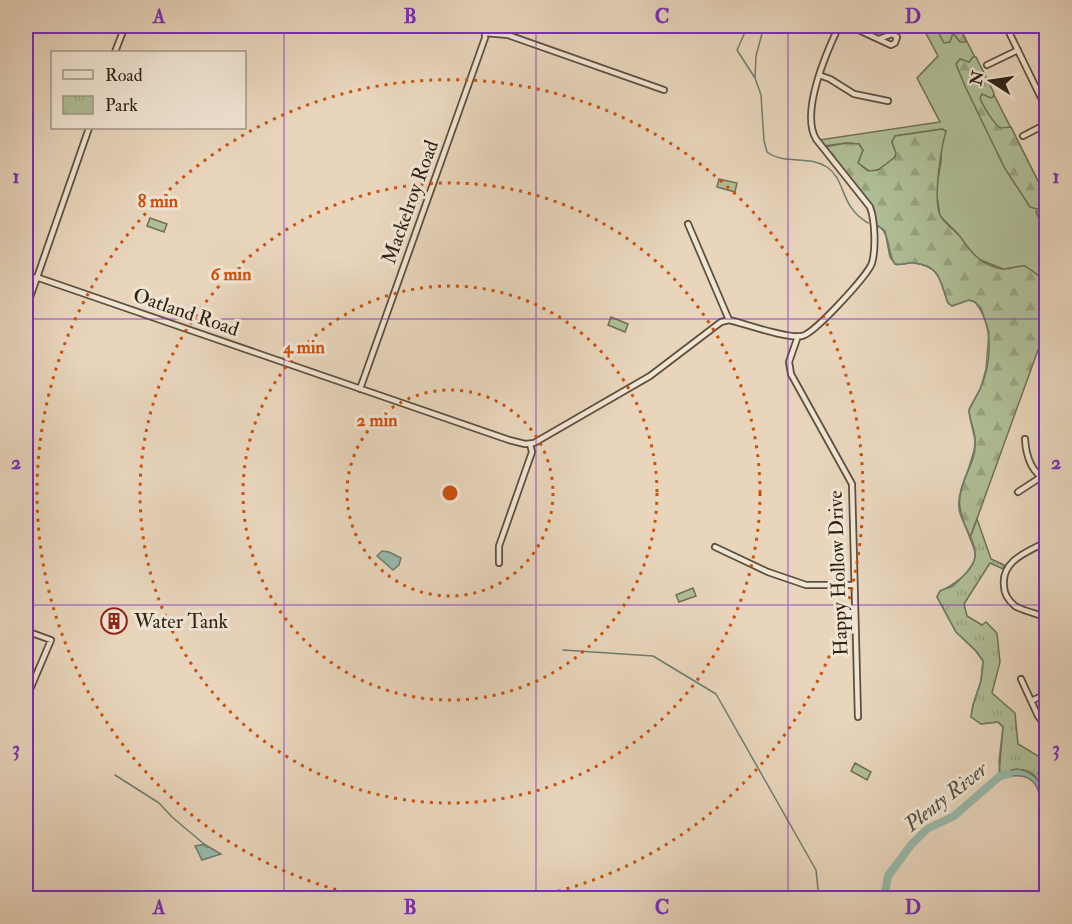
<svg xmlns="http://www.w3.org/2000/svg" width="1072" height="924" viewBox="0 0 1072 924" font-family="'IM FELL Double Pica',serif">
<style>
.grass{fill:#afbe96;stroke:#6e7055;stroke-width:1.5}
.forest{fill:url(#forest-firs);stroke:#6e7055;stroke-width:1.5}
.park{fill:url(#park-tufts);stroke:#6e7055;stroke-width:1.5}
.water{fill:url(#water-ripples);stroke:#6e7d6f;stroke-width:1.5}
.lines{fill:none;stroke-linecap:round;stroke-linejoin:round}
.stream{stroke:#6e7d6f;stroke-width:1.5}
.river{stroke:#98b9ab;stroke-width:8}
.street-casing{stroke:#5c4f3e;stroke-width:8}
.street{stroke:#f0e4d3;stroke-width:4.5}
.grid{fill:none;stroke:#7b2cbf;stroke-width:1.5;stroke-opacity:0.55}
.ring{fill:none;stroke:#cc510d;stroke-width:3;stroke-dasharray:3 6}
.labels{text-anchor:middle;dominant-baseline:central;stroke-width:6;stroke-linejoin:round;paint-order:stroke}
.street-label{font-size:20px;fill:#2e2214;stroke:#f0e4d3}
.poi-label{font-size:20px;fill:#2e2214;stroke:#f0e4d3;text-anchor:start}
.water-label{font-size:21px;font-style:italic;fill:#4e4f41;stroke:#f0e4d3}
.centre{fill:#cc510d;stroke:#f0e4d3;stroke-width:3}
.ring-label{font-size:18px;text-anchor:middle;font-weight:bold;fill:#cc510d;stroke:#f0e4d3;stroke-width:6;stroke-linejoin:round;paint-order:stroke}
.neatline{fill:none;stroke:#7b2cbf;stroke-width:2}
.grid-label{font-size:20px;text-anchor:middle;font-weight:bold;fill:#7b2cbf}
</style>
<defs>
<pattern id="forest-firs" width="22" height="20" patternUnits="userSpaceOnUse" patternTransform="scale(1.5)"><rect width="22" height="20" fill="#afbe96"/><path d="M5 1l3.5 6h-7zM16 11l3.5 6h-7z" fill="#97a380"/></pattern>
<pattern id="park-tufts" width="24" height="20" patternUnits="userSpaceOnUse" patternTransform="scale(1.5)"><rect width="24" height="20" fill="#afbe96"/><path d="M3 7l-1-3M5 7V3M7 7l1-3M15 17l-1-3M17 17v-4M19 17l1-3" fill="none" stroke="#97a380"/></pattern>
<pattern id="water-ripples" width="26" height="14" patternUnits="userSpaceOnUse" patternTransform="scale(1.5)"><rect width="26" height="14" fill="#98b9ab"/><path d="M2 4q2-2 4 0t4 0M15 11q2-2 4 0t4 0" fill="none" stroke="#7c968a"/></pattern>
</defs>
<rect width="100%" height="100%" fill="#e8d5bc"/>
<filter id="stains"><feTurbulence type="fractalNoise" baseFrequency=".00333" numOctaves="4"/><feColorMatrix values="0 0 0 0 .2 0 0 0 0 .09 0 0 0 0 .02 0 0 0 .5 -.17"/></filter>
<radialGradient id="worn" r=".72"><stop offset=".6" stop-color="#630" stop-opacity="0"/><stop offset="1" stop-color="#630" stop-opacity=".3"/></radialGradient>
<path class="grass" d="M922 26H959L1042 189 1046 190V208L1036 212 1046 235V281L1025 266 1003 269 978 259 972 255 957 233 940 216 936 189 941 162 942 129 895 136 892 142C893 146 896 149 896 153 897 160 877 171 871 172L858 163 863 150 859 144 846 143 824 146 819 140 940 122 917 78 938 56Z
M719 179 737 183 735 192 717 187Z
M150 218 167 224 164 232 147 226Z
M611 317 628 324 625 332 608 325Z
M693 588 696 596 679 602 676 595Z
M855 763 871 772 867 780 851 771Z"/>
<path class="forest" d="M935 26H959L966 40 965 42H960L953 33 950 42 944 43Z
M973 57H976L994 93 993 97 991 98 982 94 980 98C982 104 994 125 1001 128 1002 128 1009 127 1011 127L1042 189 1046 190V208L1037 209 1030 207 1004 167 965 86 956 64 960 59 969 62Z
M942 129 946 131C941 148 933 199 940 215 944 224 956 230 962 239 972 254 983 266 1002 269 1010 270 1017 265 1025 266L1046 281V328L970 538C958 508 955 501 968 470 971 460 975 452 975 442 976 431 969 421 969 410 972 402 977 396 980 389 992 363 994 325 975 302L969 300 952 306 948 303C940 282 941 266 914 263 907 262 902 266 895 264L890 257 885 231 876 225 872 206 825 147 846 143 859 144 863 150 858 163 868 171 878 170 895 157 896 153 892 142 895 136Z"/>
<path class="park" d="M977 519 991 559 1004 565 1003 569 990 563 964 604 967 616 982 625 986 622 997 633 1000 662 992 693 1015 713 1018 744 1040 757 1046 763V872C1039 842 1064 748 999 774L1003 727 998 722 981 724 971 717 973 705 981 681 983 661 976 651 956 632 937 597 940 591C952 586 973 572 975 557 976 550 972 544 970 538Z"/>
<path class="water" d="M382 551 389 552 401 558 399 565 393 570 377 556Z
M1016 769C1056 773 1044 825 1044 852 1043 862 1047 871 1046 880 1029 854 1067 757 1000 779L999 774Z
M204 844 221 854 202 860 195 846Z"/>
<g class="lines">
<path class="stream" d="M746 26V30L737 50 755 78 761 95 764 141 767 152C784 165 809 155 827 167 847 181 839 206 868 223
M755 78 756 56 764 26
M879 226C891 236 887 252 895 264 902 266 907 262 914 263 941 266 940 282 948 303L952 306 969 300 975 302 981 308 989 332 986 369 981 387 969 410C970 426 978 439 974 455 969 473 957 489 959 509 961 524 977 541 975 557 974 566 960 580 953 586 949 588 944 589 940 591L937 597 956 632 976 651 983 661 981 681 973 705 971 717 981 724 998 722 1003 727 999 761 1000 776
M563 650 653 656 716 694 816 870 819 898
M115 775 159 803 172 817 204 844"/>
<path class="river" d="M884 898 888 876 911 845 927 829 954 816 1000 776 1009 774"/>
<g class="street-casing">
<path id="street" d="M850 26 891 45 895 43 897 37 892 34 879 39
M1006 26 1046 108
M485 33 508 35 664 90
M115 52 125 26
M987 65 1018 50
M819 75 830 79 854 94 888 101
M1023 136 1046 124
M688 224 729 320
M36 277 509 440 525 444 534 443 650 376 721 322 729 320C746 324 787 339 802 336 814 334 868 275 872 263 876 249 875 220 870 207L816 139C800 112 827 51 839 26
M26 309 89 128
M798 336 789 362 791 374 852 484 858 717
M360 389 485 38V31L482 26
M1025 439C1026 456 1031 472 1046 480
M1018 492 1041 477
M1046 542C1028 552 1001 560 1004 586 1004 595 1009 601 1015 606 1025 612 1037 613 1046 618
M715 547 768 572 806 585H854
M499 563V546L532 452 530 444
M26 631 51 640 26 699
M1021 679 1038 716 1046 727
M1031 701 1046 694"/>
</g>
<use href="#street" class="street"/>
</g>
<path class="grid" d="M284 26V898M536 26V898M788 26V898M26 319H1046M26 605H1046"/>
<g class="ring">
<circle cx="450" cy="493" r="103"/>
<circle cx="450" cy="493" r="207"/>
<circle cx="450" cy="493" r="310"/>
<path d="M371 898A413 413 0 1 1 529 898"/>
</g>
<defs>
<g id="building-ring" transform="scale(1.35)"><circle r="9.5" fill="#f0e4d3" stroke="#8f2418" stroke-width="1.5"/><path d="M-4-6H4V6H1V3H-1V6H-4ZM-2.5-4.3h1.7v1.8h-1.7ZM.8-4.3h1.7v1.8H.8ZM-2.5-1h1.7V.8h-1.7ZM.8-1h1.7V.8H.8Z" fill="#8f2418"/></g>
</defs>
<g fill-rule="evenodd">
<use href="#building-ring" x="114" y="621"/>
</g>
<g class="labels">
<g class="street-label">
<text transform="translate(410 202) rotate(-70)">Mackelroy Road</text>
<text transform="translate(186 312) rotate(19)">Oatland Road</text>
<text transform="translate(838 573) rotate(-92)">Happy Hollow Drive</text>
</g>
<g class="poi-label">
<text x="134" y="621">Water Tank</text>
</g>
<g class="water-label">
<text transform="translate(946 797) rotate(-38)">Plenty River</text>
</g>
</g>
<circle cx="450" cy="493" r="9" class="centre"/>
<g class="ring-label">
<text x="158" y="207">8 min</text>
<text x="231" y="280">6 min</text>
<text x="304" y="353">4 min</text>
<text x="377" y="426">2 min</text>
</g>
<rect width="1072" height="924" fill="none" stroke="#e8d5bc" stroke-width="66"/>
<rect x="51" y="51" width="195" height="78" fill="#f0e4d3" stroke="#a29687" stroke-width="1.5"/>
<rect x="63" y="70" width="30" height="9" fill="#f0e4d3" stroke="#a29687" stroke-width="1.5"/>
<text x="105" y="81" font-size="18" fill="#2e2214">Road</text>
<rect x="63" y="96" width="30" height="18" fill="url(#park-tufts)" stroke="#a29687" stroke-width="1.5"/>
<text x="105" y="111" font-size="18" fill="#2e2214">Park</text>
<g transform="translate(991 81) rotate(282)" stroke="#f0e4d3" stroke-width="4.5" paint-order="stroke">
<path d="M0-4.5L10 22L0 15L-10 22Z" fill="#2e2214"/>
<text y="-9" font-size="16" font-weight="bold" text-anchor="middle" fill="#2e2214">N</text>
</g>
<rect x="33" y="33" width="1006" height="858" class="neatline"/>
<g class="grid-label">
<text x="159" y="23">A</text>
<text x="410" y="23">B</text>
<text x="662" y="23">C</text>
<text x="913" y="23">D</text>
<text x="16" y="183">1</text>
<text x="1056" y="183">1</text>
<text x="16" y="469">2</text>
<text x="1056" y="469">2</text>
<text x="16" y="755">3</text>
<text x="1056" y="755">3</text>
<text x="159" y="914">A</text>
<text x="410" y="914">B</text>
<text x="662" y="914">C</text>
<text x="913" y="914">D</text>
</g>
<rect width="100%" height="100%" filter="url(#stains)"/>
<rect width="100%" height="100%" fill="url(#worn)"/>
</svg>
